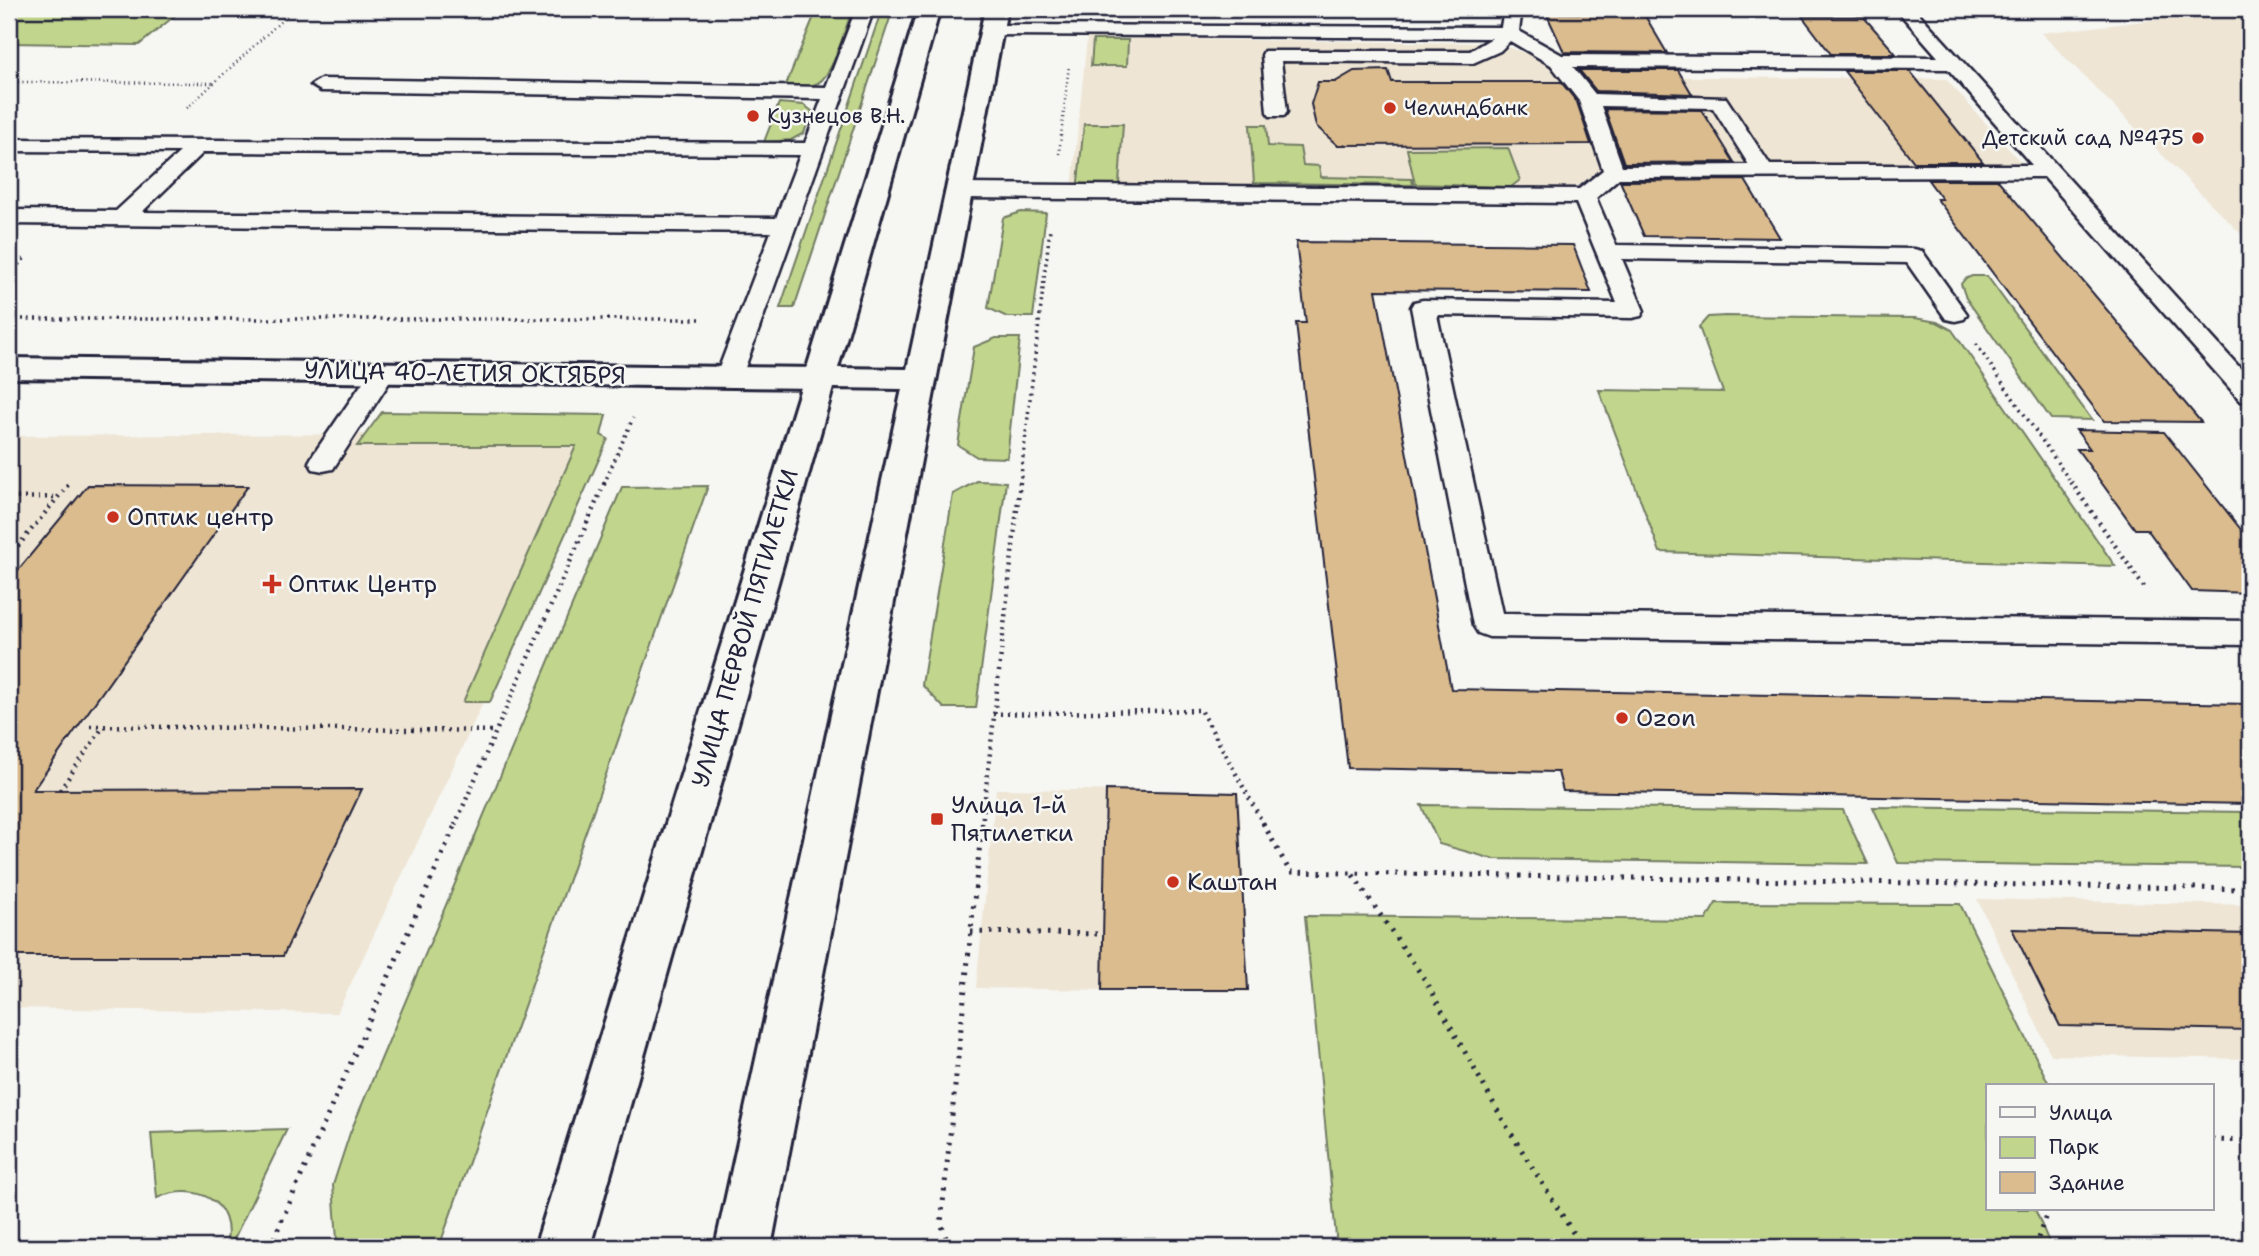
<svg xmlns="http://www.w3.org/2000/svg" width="2259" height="1256" viewBox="0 0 2259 1256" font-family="'Shantell Sans',sans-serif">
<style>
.built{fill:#eee5d4}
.green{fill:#c1d68c;stroke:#727c64;stroke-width:2}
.building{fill:#dbbc8e;stroke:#22223b;stroke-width:2}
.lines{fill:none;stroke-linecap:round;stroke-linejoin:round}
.service-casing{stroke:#22223b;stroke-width:5}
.tertiary-casing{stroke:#22223b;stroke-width:6}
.primary-casing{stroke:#22223b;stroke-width:6}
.path-far3{stroke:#22223b;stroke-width:2.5;stroke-dasharray:1 3.5;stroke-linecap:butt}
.path-far2{stroke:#22223b;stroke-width:3.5;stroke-dasharray:2 4.5;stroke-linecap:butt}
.path-far1{stroke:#22223b;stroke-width:4.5;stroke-dasharray:2 5;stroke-linecap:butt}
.path{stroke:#22223b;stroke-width:5;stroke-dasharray:2.5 7;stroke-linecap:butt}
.service{fill:#f6f6f2;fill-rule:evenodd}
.tertiary{fill:#f6f6f2;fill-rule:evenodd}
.primary{fill:#f6f6f2;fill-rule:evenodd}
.poi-dot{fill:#c8321e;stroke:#f6f6f2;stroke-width:2.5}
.labels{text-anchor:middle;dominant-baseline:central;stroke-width:5;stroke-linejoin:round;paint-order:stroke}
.far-poi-label{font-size:21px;fill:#22223b;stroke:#f6f6f2;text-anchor:start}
.street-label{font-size:24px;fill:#22223b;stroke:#f6f6f2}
.poi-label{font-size:24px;fill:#22223b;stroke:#f6f6f2;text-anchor:start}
</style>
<rect width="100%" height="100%" fill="#f6f6f2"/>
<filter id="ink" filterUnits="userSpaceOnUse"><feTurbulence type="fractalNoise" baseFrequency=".0143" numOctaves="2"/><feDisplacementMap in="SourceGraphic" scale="14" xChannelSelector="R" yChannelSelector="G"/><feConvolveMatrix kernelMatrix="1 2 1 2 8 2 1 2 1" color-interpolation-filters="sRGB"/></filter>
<g filter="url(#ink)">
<path class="built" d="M2250 9V243L2041 33Z
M1087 38 1479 43 1510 48 1593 76 1946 79 2023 165 1633 164 1563 191 1072 188Z
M604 433 470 731 337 1013 9 1008V436Z
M996 789 1239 792 1249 992 976 988Z
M1977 899 2250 905V1059L2051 1055Z"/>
<path class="green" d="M9 9H183L139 45 9 43Z
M817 9H849L851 14C844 31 833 75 818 83 807 89 796 87 785 87Z
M882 9H893L794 308H780Z
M1093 40H1128L1127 66H1091Z
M779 103 804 105 812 111 804 133 791 140 764 142Z
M1084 124H1123L1119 184C1105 190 1092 190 1078 182Z
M1250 125H1266L1268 146 1300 147 1303 165 1319 166 1321 177 1412 179 1413 185 1254 183Z
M1508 148 1520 180 1511 187 1415 184 1407 149Z
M1021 212 1046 213 1033 317H1007L988 308 1003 218Z
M1972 276H1987L2092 420 2051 419 1966 298 1961 284 1965 279Z
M1725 316 1915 318 1937 322 1952 330 2115 566 1660 552 1599 390 1723 392 1699 327 1708 317Z
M996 338H1020L1007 458 977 457 958 445 974 347Z
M382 412 606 415 601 435 608 439 490 702H463L576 446H357Z
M977 481 1006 482 976 708H944L922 685 953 494Z
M708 486 439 1247H342L337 1240 333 1185 350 1133 622 487Z
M1421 805 1843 810 1868 864 1493 859 1439 844Z
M1873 807 2248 812 2250 867 1898 863Z
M1716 903 1960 904 2050 1086H1988V1209H2035L2051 1247H1337L1305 916 1706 920Z
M287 1129 230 1247H226C237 1201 196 1181 157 1198L151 1133Z"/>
<path class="building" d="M1546 13 1644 14 1667 53 1564 52Z
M1802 16H1863L1896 54H1831Z
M1388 70 1392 82H1561L1577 102 1591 144 1337 145 1316 126 1311 104 1318 82H1335L1354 71Z
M1579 70H1678L1692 94 1596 91Z
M1844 71H1910L1983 162H1914Z
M1605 109 1702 110 1734 162 1624 163Z
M1745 180 1780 238 1644 236 1620 181Z
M1928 180H1998L2201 422 2104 421 1937 199H1942Z
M1296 242 1573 245 1591 292 1376 290 1451 689 2250 704V804L1563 791 1558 772 1348 768 1296 323H1306Z
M2076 430 2164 432 2250 541V593L2192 591 2147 529H2135L2077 449H2090Z
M88 485 248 486 33 790 362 789 283 956H9V581Z
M1106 790 1237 793 1248 990H1102Z
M2012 929 2250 934V1030L2060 1026Z"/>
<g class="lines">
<g class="service-casing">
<path id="service" d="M856 9H874L742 376 738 382 729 384 720 382 716 376 771 232 9 224V210L116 211 180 152 9 151V139L805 143 822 99 321 91 311 85 321 79 826 87ZM204 152 800 155 776 218 142 212Z
M1504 9H1522L1519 31 1562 55 1938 57 1896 9H1915L2250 379V403L2241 401 2044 177 1619 178 1596 198 1616 245 1914 249 1922 251 1967 314 1964 319 1955 321 1946 319 1907 263 1622 259 1644 311 1641 316 1632 318 1437 315 1502 613 2250 621V645L1489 637 1478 633 1473 625 1411 307 1414 302 1423 300 1617 303 1576 203 959 198 951 196 948 191 951 186 959 184 1579 189 1603 170 1579 101 1551 65 1510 41 1500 51 1473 63 1281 61 1287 112 1284 116H1270L1267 112 1262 55 1264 51H1470L1492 38 992 35 983 30 992 25 1501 27ZM1573 67 1948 69 2032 165H1770L1726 98 1595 94ZM1601 106 1713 108 1749 165 1622 166Z
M383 364 392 366 396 372 333 469 323 471 313 469 309 462 313 455 374 366Z"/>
</g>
<g class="tertiary-casing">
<path id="tertiary" d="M9 358 820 368 831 371 836 378 831 385 820 388 9 378Z"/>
</g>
<g class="primary-casing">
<path id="primary" d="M918 9H940L838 368 907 369 985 9H1007L771 1247H715L902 389 833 388 590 1247H535Z"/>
</g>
<path class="path-far3" d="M9 82 214 83
M187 108 294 9
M1059 154 1069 65"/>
<path class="path-far2" d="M9 274 26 257
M9 319H704
M1976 344 2072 484
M604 484 633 418
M1020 484 1050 229"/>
<path class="path-far1" d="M2071 482 2144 587
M10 498 58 497
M9 557 68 485
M993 714 1201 710 1264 825
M90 726 496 731
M60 790 103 727
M455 825 605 482
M982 825 1020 482"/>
<path class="path" d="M1263 823 1290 872 2250 889
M1353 875 1423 977 1504 1122 1582 1247
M971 932 1103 934
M2212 1140 2250 1141
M270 1247 456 823
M949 1247 941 1223 982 823
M2035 1247 2048 1209"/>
<use href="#service" class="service"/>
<use href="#tertiary" class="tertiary"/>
<use href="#primary" class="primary"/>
</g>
</g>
<g class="poi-dot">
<circle cx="1390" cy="108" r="7"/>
<circle cx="753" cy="116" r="7"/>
<circle cx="2198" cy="138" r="7"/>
<circle cx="113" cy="517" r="7"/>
<path d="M268.5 573.5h7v7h7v7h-7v7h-7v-7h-7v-7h7z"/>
<circle cx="1622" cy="718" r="7"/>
<rect x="930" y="812" width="14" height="14" rx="3.5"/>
<circle cx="1173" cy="882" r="7"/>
</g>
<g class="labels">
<g class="far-poi-label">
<text x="1404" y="108">Челиндбанк</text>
<text x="767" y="116">Кузнецов В.Н.</text>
<text x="2184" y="138" text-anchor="end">Детский сад №475</text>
</g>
<g class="street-label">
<text transform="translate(465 373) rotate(1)">УЛИЦА 40-ЛЕТИЯ ОКТЯБРЯ</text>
<text transform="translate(745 628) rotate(-74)">УЛИЦА ПЕРВОЙ ПЯТИЛЕТКИ</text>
</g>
<g class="poi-label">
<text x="127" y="517">Оптик центр</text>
<text x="288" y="584">Оптик Центр</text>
<text x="1636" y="718">Ozon</text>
<text x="951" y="805">Улица 1-й<tspan x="951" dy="28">Пятилетки</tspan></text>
<text x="1187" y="882">Каштан</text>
</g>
</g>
<rect width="2259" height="1256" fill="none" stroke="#f6f6f2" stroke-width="35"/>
<rect x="18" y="18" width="2224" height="1221" fill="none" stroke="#22223b" stroke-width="2.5" filter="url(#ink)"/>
<rect x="1986" y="1084" width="228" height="126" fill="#f6f6f2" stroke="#a1a1a9" stroke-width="2"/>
<rect x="2000" y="1107" width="35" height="10" fill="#f6f6f2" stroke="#a1a1a9" stroke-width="2"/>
<text x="2049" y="1120" font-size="21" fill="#22223b">Улица</text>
<rect x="2000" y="1137" width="35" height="21" fill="#c1d68c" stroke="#a1a1a9" stroke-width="2"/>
<text x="2049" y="1154" font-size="21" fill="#22223b">Парк</text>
<rect x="2000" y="1172" width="35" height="21" fill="#dbbc8e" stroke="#a1a1a9" stroke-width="2"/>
<text x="2049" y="1190" font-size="21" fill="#22223b">Здание</text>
</svg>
